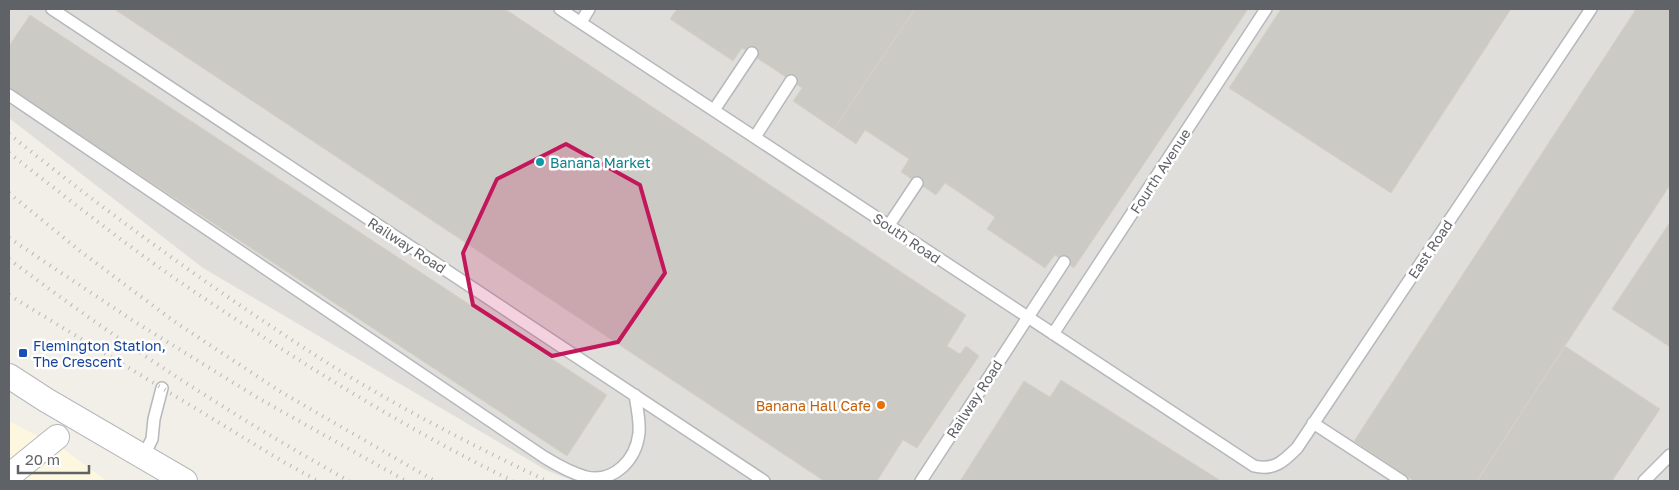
<svg xmlns="http://www.w3.org/2000/svg" width="1679" height="490" viewBox="0 0 1679 490" font-family="'Golos Text',sans-serif">
<style>
.commercial{fill:#fef7e0}
.industrial{fill:#e0deda}
.building{fill:#cccac5;stroke:#d6d1c6}
.lines{fill:none;stroke-linecap:round;stroke-linejoin:round}
.lane-casing{stroke:#b5b8bc;stroke-width:14}
.street-casing{stroke:#b5b8bc;stroke-width:26}
.lane{stroke:#fff;stroke-width:11}
.street{stroke:#fff;stroke-width:24}
.rail{stroke:#b6b7b8;stroke-width:4;stroke-dasharray:1 6;stroke-linecap:butt}
.marked{fill:#c2185b;fill-opacity:0.2;stroke:#c2185b;stroke-width:4;stroke-linejoin:round}
.culture-dot{fill:#0f9aa8;stroke:#fff;stroke-width:2}
.transit-dot{fill:#1a4fb4;stroke:#fff;stroke-width:2}
.food-dot{fill:#e8710a;stroke:#fff;stroke-width:2}
.labels{text-anchor:middle;dominant-baseline:central;stroke-width:5;stroke-linejoin:round;paint-order:stroke}
.culture-label{font-size:14px;fill:#0d838f;stroke:#fff;text-anchor:start}
.street-label{font-size:14px;fill:#5f6368;stroke:#fff}
.transit-label{font-size:14px;fill:#164399;stroke:#fff;text-anchor:start}
.food-label{font-size:14px;fill:#c56008;stroke:#fff;text-anchor:end}
</style>
<rect width="100%" height="100%" fill="#f1efe8"/>
<path class="commercial" d="M9 421 66 451 107 481H9Z"/>
<path class="industrial" d="M9 9H1670V481H574L546 470 203 268 9 118Z"/>
<path class="building" d="M114 9H505L966 315 947 346 960 354 966 346 979 356 917 448 903 440 877 481H824Z
M677 9H915L834 129 793 101 802 88 742 48 733 61 670 19Z
M915 9H1248L1074 268 1055 255 1045 268 987 229 995 217 945 183 936 195 901 172 909 159 865 130 856 144 834 129Z
M1281 9H1511L1391 193 1229 88Z
M1636 9H1670V185L1477 481H1414L1354 441Z
M30 15 607 395 567 456 9 89V46Z
M1670 222V347L1612 309Z
M1565 346 1660 409 1612 481H1477Z
M1061 380 1221 481H960L1024 381 1050 397Z"/>
<g class="lines">
<g class="lane-casing">
<path id="lane" d="M52 9 764 481
M560 9 1254 466C1274 471 1284 461 1297 448L1591 9
M581 22 589 9
M9 95 544 457C557 465 571 473 586 477 614 483 636 460 639 433 640 421 637 407 635 395
M714 110 752 53
M755 137 791 81
M889 225 917 183
M1053 334 1266 9
M1313 423 1402 481
M143 457 152 439 154 419 162 388
M921 481 1064 262
M1644 481 1670 455"/>
</g>
<g class="street-casing">
<path id="street" d="M9 376 46 400 185 481
M9 476 57 437"/>
</g>
<use href="#lane" class="lane"/>
<use href="#street" class="street"/>
<path class="rail" d="M9 134C114 218 223 297 337 369 405 411 476 447 547 481
M9 153C52 186 94 220 138 252 177 281 217 307 257 333 340 387 424 438 513 481
M9 193 80 251 175 322 281 392 435 481
M9 238 132 320 258 398 406 481
M9 259C117 341 231 415 349 481
M9 295 282 461 318 481"/>
</g>
<path class="marked" d="M566 144 640 185 665 273 618 342 552 356 473 305 463 253 497 179Z"/>
<circle class="culture-dot" cx="540" cy="162" r="5"/>
<rect class="transit-dot" x="18" y="348" width="10" height="10" rx="2.5"/>
<circle class="food-dot" cx="881" cy="405" r="5"/>
<g class="labels">
<g class="culture-label">
<text x="550" y="162">Banana Market</text>
</g>
<g class="street-label">
<text transform="translate(1160 171) rotate(-57)">Fourth Avenue</text>
<text transform="translate(907 238) rotate(34)">South Road</text>
<text transform="translate(407 245) rotate(33)">Railway Road</text>
<text transform="translate(1430 249) rotate(-56)">East Road</text>
<text transform="translate(974 399) rotate(-57)">Railway Road</text>
</g>
<g class="transit-label">
<text x="33" y="345">Flemington Station,<tspan x="33" dy="16">The Crescent</tspan></text>
</g>
<g class="food-label">
<text x="871" y="405">Banana Hall Cafe</text>
</g>
</g>
<rect width="1679" height="490" fill="none" stroke="#5f6368" stroke-width="20"/>
<path d="M18 465v8h71v-8" fill="none" stroke="#5f6368" stroke-width="2.5"/>
<text x="25" y="465" font-size="15" fill="#5f6368" stroke="#ffffff" stroke-width="4" paint-order="stroke">20 m</text>
</svg>
